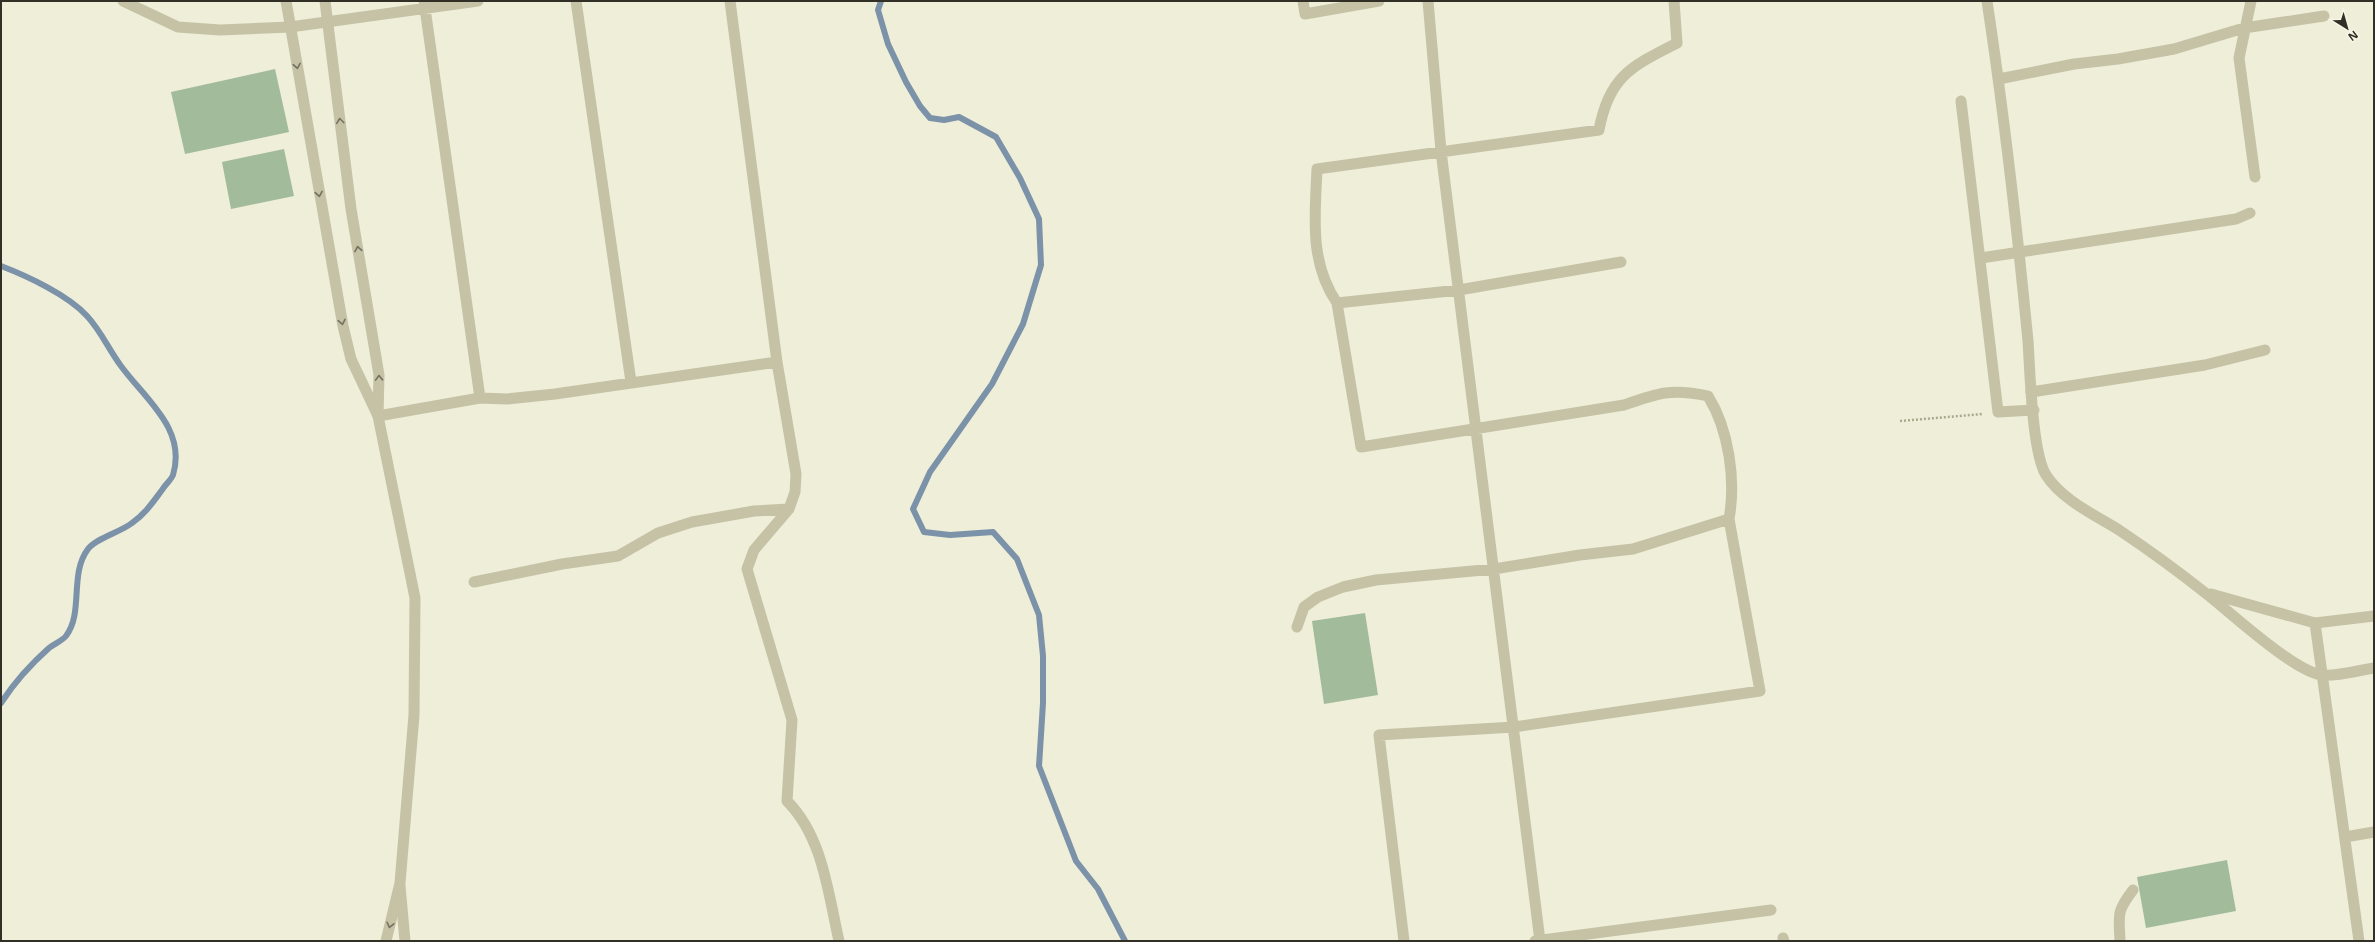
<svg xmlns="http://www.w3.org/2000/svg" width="2375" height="942" viewBox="0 0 2375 942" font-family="'Noto Sans',sans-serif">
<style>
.green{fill:#a2bb9b}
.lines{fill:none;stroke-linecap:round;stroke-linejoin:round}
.stream{stroke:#7b92a8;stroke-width:6}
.path{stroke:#aba88d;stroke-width:2.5;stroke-dasharray:2 2;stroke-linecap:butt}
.minor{stroke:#c5c2a6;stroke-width:11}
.tertiary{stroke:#c5c2a6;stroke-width:11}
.oneway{stroke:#747160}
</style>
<rect width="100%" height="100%" fill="#eeeed9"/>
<path class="green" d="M275 69 289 132 185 154 171 92Z
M284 149 294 196 231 209 222 162Z
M1365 613 1378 695 1324 704 1312 621Z
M2227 860 2236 911 2146 928 2137 877Z"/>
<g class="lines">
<path class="stream" d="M881 1 878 10 888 44 906 82 920 106 930 118 944 120 959 117 996 137 1020 178 1039 219 1041 265 1023 324 992 384 930 472 913 509 924 532 950 535 993 532 1017 559 1039 615 1043 656V703L1039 766 1076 861 1098 889 1125 941
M1 266C27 276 68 295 87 316 101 331 109 350 121 366 145 399 187 429 173 475 171 480 165 485 162 490 153 502 145 514 132 523 121 532 96 538 88 549 69 574 84 612 66 636 62 641 54 644 49 648 31 664 14 683 1 703"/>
<path class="path" d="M1900 421 1983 414"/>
<path class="minor" d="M123 1 178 27 220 30 290 27 478 1
M424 1 480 398
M576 1 631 382
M730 1 777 362 796 474 795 492 789 509 754 550 747 569 792 720 787 801C823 837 828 893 839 941
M1303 1 1305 14 1379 1
M1428 1 1441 151 1540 941
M2251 1 2239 58 2255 177
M1999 79 2074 64 2118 59 2174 49 2244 28 2324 16
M1961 101 1998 412 2034 410
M1981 258 2236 219 2250 213
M1337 303 1459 290 1621 262
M2031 392 2205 365 2265 350
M378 416 480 398 507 399 555 394 777 362
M474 582 562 564 618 556 658 533 692 522 754 511 789 509
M2315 623 2359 941
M1297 627 1304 607 1318 597 1343 587 1376 580 1494 569 1580 555 1633 549 1729 519
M2345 837 2374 832
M400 886 405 941
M1783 938 1784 941
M1404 941 1379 735 1514 727 1760 691 1729 519C1736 480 1729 430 1708 396 1672 388 1658 393 1624 405L1361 447 1337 303C1309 262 1315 216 1317 169L1599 130C1609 76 1632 66 1677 43L1674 1
M1535 941 1771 910
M2120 941C2119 915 2116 912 2133 890"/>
<path class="tertiary" d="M286 1 343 326 351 359 378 416
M325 1 351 209 379 375 378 416 415 598 414 715 400 883 386 941
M1987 1C2004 114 2017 227 2028 341 2030 370 2032 453 2046 475 2062 500 2095 515 2119 530 2149 550 2179 572 2208 595 2232 614 2295 672 2322 675 2335 677 2360 670 2374 668
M2211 594 2315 623 2374 616"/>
</g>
<defs><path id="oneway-chevron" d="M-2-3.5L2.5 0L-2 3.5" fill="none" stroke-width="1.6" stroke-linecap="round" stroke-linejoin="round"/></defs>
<g class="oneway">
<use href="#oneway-chevron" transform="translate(297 66) rotate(80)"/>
<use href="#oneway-chevron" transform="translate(340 121) rotate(-97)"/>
<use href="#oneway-chevron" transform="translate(319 194) rotate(80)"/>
<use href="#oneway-chevron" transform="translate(358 249) rotate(-100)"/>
<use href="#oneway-chevron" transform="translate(342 322) rotate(79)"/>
<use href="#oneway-chevron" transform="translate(379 378) rotate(-92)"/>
<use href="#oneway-chevron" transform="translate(390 925) rotate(103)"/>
</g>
<rect width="2375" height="942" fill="none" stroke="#322f26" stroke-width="4"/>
<g transform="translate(2347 28) rotate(143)" stroke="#f7f6e5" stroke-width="3" paint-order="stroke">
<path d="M0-3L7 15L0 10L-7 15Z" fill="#322f26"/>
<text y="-6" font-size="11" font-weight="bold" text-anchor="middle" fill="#322f26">N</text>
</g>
</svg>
